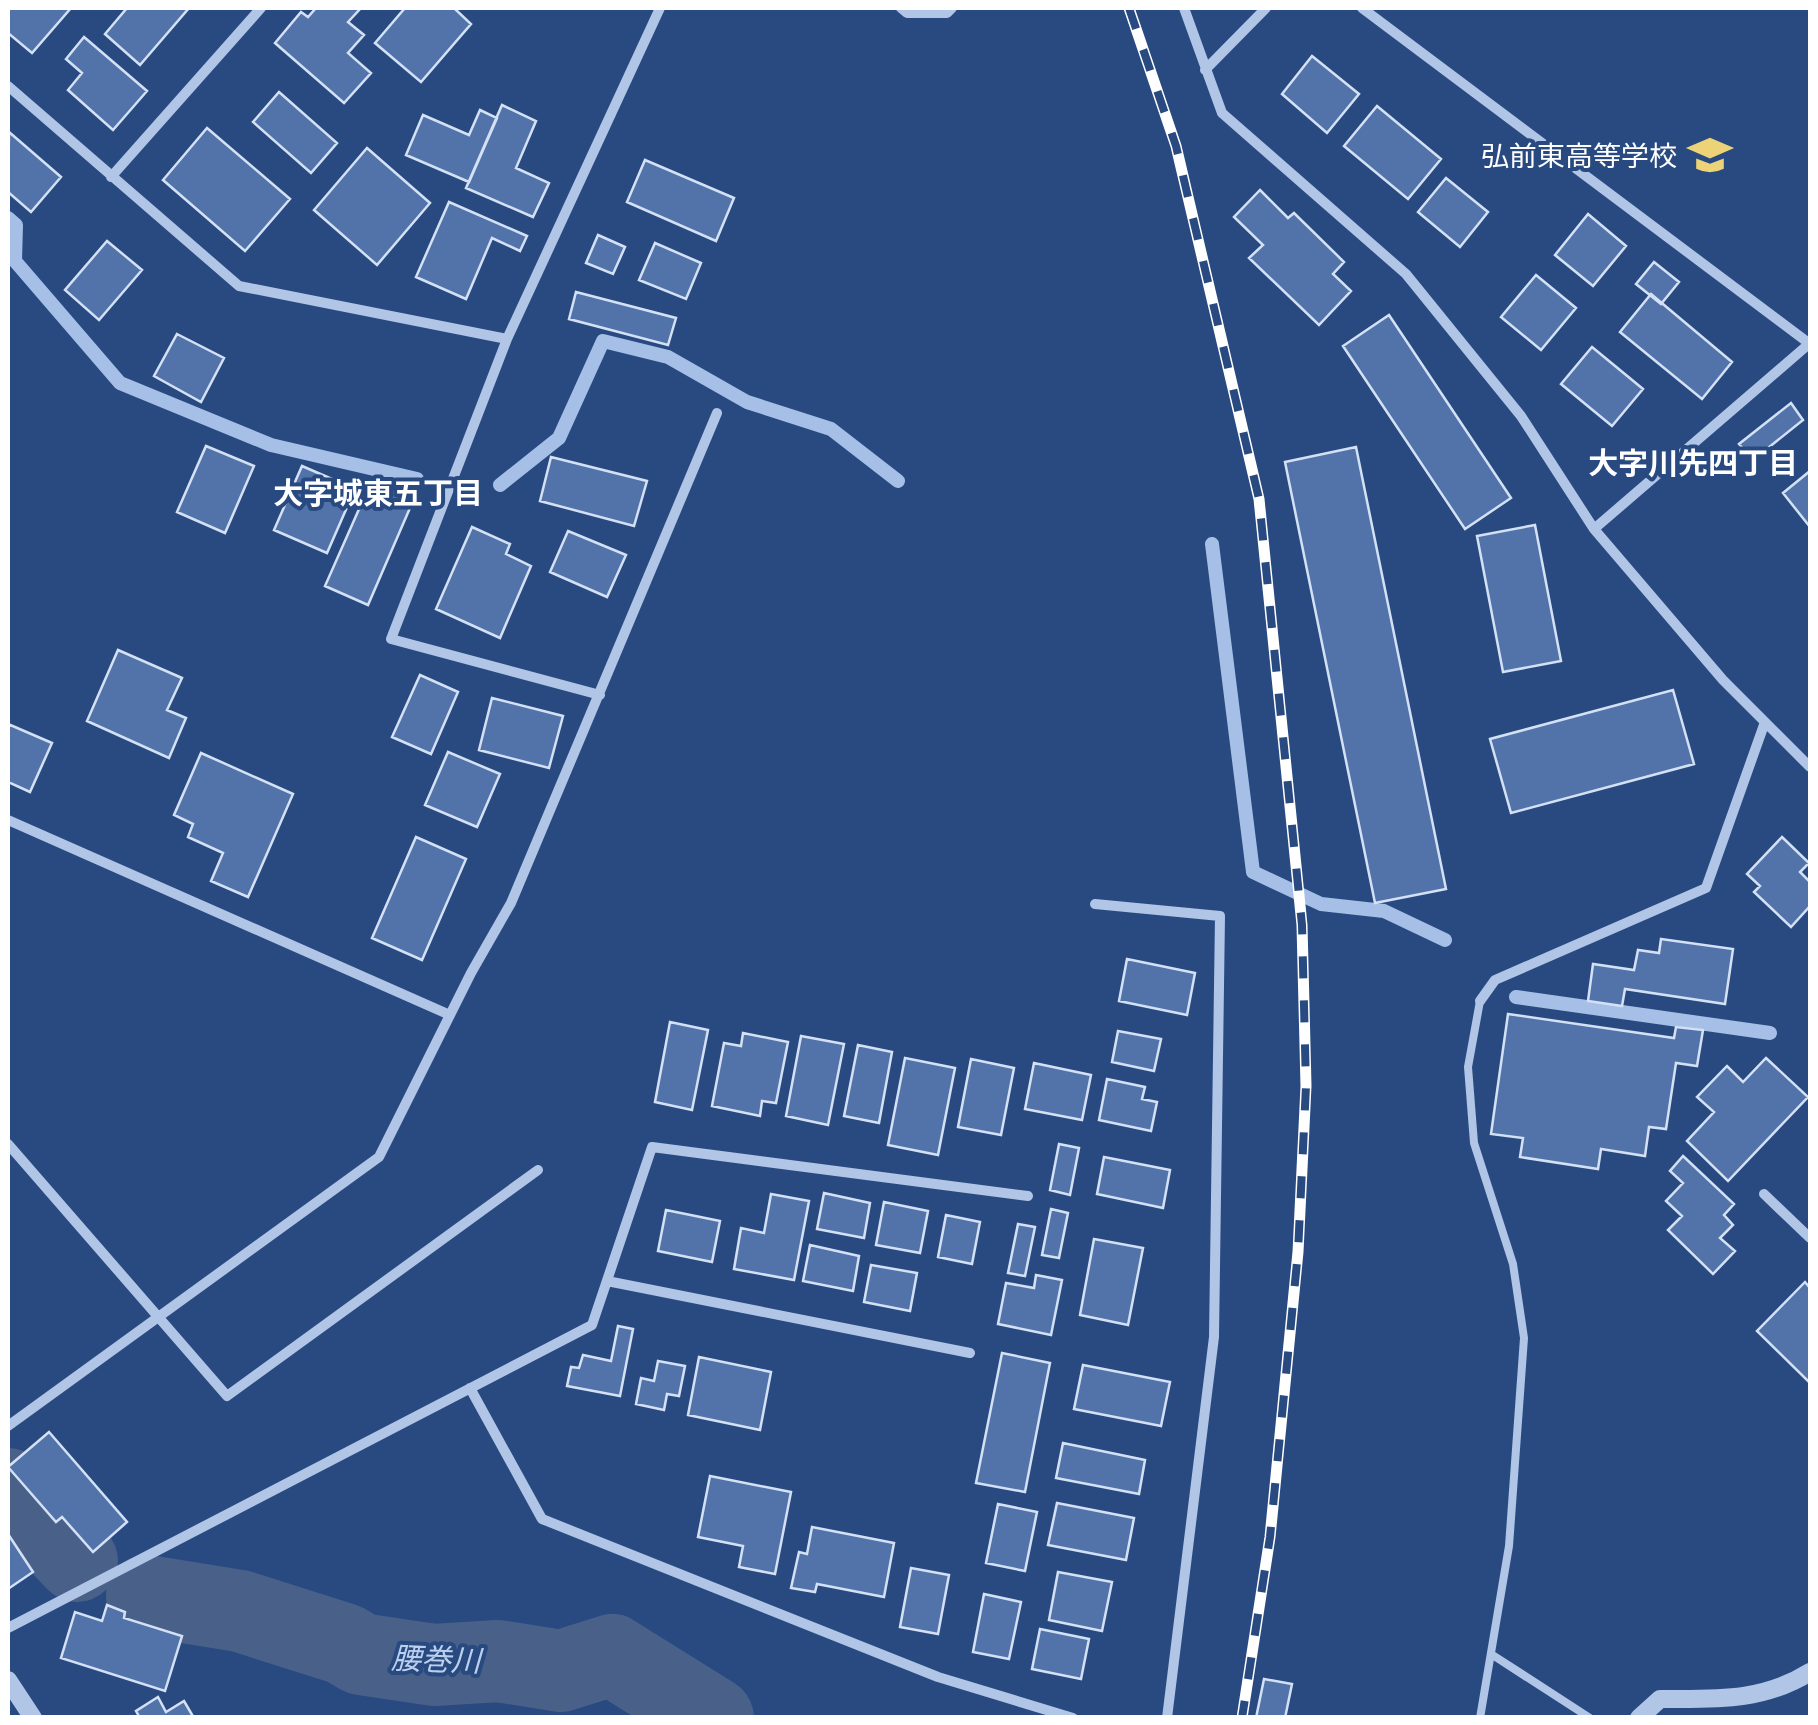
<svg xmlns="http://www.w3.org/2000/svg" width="1818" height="1725" viewBox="0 0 1818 1725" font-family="Quicksand,'Noto Sans JP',sans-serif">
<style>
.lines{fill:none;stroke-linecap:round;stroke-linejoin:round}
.stream{stroke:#a5bfe6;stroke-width:14}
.river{stroke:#496189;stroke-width:82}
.building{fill:#5173aa;stroke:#d4e1f5;stroke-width:2.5}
.service{stroke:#b1c5e6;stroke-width:8}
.minor{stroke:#b1c5e6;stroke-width:10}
.tertiary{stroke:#b1c5e6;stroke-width:18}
.rail-casing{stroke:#fff;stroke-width:11}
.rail{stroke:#284a81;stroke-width:8;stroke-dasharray:22;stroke-linecap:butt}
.labels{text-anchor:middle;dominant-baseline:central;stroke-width:8;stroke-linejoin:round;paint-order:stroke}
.poi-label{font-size:28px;fill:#fff;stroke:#284a81;text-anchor:end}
.neighbourhood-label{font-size:30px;font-weight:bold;fill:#fff;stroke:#284a81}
.water-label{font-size:30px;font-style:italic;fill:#bcd0ee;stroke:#284a81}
</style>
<rect width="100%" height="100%" fill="#284a81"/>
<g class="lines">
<path class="stream" d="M8 218 16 225 15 261 120 383 271 445 417 479
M500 485 559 438 603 341 668 357 747 402 831 429 898 481
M1212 544 1253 872 1321 904 1384 911 1445 940
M1516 997 1770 1033"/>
<path class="river" d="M8 1489 77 1561
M147 1596 240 1611 344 1644 361 1654 434 1665 498 1661 561 1671 612 1655 713 1718"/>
</g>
<path class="building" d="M8 8H71L32 53 8 33Z
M127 8H189L140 65 105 34Z
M316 8H361L348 22 364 35 348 53 371 73 344 103 275 43 301 12 308 17Z
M405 8H454L471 24 421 82 375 43Z
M84 37 147 91 113 130 68 90 82 73 66 59Z
M1312 56 1359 94 1327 133 1282 94Z
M279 92 337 143 311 173 253 122Z
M502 105 536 121 516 168 549 183 533 217 466 188Z
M1377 106 1441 159 1408 199 1344 146Z
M480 110 497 118 469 182 406 155 423 115 469 135Z
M207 128 290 199 245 251 163 180Z
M9 132 61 177 31 212 8 192Z
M367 148 430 203 377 265 314 210Z
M645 160 734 198 716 241 627 202Z
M1446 178 1488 212 1460 247 1418 212Z
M1260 190 1288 218 1294 213 1344 262 1333 274 1351 291 1319 325 1249 258 1263 245 1234 217Z
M449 202 527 236 520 251 492 238 466 299 416 277Z
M1588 214 1626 246 1593 286 1555 255Z
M598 235 625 247 613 274 586 263Z
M107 241 142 270 99 320 65 290Z
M655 243 701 263 686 299 639 280Z
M1654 262 1679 282 1661 304 1636 284Z
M1536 275 1576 308 1541 350 1501 317Z
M576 292 676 318 668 345 569 319Z
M1651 294 1732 362 1702 399 1620 332Z
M1389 315 1511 498 1465 529 1343 346Z
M177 334 224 358 201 402 154 376Z
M1592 347 1643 389 1612 426 1561 384Z
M1791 403 1803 420 1753 460 1739 444Z
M206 446 254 466 225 533 177 512Z
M1356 447 1446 889 1375 903 1285 462Z
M551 457 647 481 634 526 540 501Z
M302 466 355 489 327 553 274 530Z
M1810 471V527L1783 493Z
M371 482 413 501 368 605 325 586Z
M1535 525 1561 661 1503 672 1477 536Z
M472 527 510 544 506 554 531 566 500 638 436 609Z
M568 531 626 555 607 597 550 572Z
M118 650 182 678 167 710 186 718 169 758 87 721Z
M420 675 458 692 431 754 392 737Z
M1673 690 1694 764 1511 813 1490 739Z
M492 698 563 716 549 768 479 750Z
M8 724 52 743 30 792 8 782Z
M448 752 500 774 477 827 425 805Z
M201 753 293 794 248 897 211 881 223 853 188 837 193 824 174 815Z
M416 837 466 859 422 960 372 938Z
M1782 837 1809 863 1800 872 1810 882V906L1791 927 1754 892 1760 886 1747 874Z
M1661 939 1733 949 1725 1004 1625 989 1622 1006 1588 1001 1593 964 1634 970 1638 950 1659 953Z
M1127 959 1195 973 1187 1015 1119 1001Z
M1508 1014 1674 1038 1676 1027 1703 1030 1697 1066 1676 1063 1666 1129 1649 1127 1645 1156 1601 1149 1598 1169 1520 1157 1523 1138 1491 1134Z
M670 1022 708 1030 692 1110 655 1102Z
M1118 1031 1161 1039 1154 1071 1112 1062Z
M743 1033 788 1042 776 1103 762 1101 760 1116 712 1106 724 1043 741 1046Z
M801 1036 844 1044 828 1125 786 1116Z
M858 1045 892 1052 879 1123 844 1116Z
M905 1058 955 1068 938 1155 888 1145Z
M1766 1058 1808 1097 1728 1181 1687 1141 1714 1112 1697 1097 1727 1066 1743 1082Z
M971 1059 1014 1068 1001 1135 958 1127Z
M1034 1063 1091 1075 1082 1120 1025 1109Z
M1107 1079 1145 1087 1142 1099 1157 1102 1151 1131 1099 1120Z
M1059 1144 1079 1148 1070 1195 1050 1190Z
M1683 1156 1734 1204 1724 1215 1733 1225 1720 1238 1735 1251 1713 1274 1668 1230 1682 1216 1666 1201 1683 1183 1670 1171Z
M1104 1157 1170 1170 1163 1208 1097 1194Z
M824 1193 870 1203 864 1238 817 1229Z
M771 1194 809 1201 794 1280 734 1269 741 1228 764 1233Z
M884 1202 928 1211 920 1253 876 1245Z
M1051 1209 1068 1213 1059 1258 1042 1255Z
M666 1210 720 1221 712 1262 658 1251Z
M946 1215 980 1222 972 1264 938 1257Z
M1018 1224 1035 1227 1025 1276 1008 1273Z
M1094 1239 1143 1248 1128 1325 1080 1315Z
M810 1245 859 1256 853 1291 803 1281Z
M871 1265 917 1273 910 1311 864 1302Z
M1036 1275 1062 1280 1051 1335 998 1324 1006 1283 1034 1288Z
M1805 1282 1810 1288V1383L1757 1331Z
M618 1326 633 1329 620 1396 567 1386 571 1367 579 1368 583 1355 611 1361Z
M1002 1353 1050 1363 1025 1492 976 1483Z
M699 1357 771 1372 760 1430 688 1415Z
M658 1361 685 1366 679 1396 667 1394 664 1410 636 1404 641 1378 654 1381Z
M1083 1365 1170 1382 1161 1426 1074 1409Z
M49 1432 127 1522 93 1552 62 1517 56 1522 8 1467Z
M1063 1443 1145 1460 1139 1494 1056 1478Z
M710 1476 791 1492 775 1574 739 1567 743 1546 698 1537Z
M1057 1503 1134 1518 1126 1560 1048 1545Z
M998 1504 1037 1512 1025 1571 986 1563Z
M812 1527 894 1543 884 1597 817 1584 815 1592 791 1588 799 1552 807 1554Z
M8 1534 33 1572 8 1589Z
M911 1568 949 1575 938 1634 900 1627Z
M1058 1572 1112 1582 1102 1631 1049 1620Z
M984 1594 1021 1602 1009 1659 973 1652Z
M107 1605 125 1612 124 1618 182 1636 165 1691 61 1658 75 1612 102 1621Z
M1040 1629 1089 1639 1081 1679 1032 1669Z
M1264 1679 1292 1684 1285 1718H1256Z
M158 1697 166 1712 184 1701 194 1718H140L136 1711Z"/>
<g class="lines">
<path class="service" d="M1491 1654 1590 1718
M1480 1718 1509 1546 1524 1338 1513 1264 1474 1143 1468 1067 1480 1001"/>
<path class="minor" d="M901 8 907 13H947L952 8
M1184 8 1222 113 1406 274 1521 416 1594 529 1723 680 1810 767
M1362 8 1810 344
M1205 70 1266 8
M8 86 239 286 507 339
M111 177 261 8
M1594 529 1810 343
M600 695 391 639 507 339 660 8
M8 820 450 1015
M1095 904 1220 916 1214 1337 1167 1718
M1480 1001 1495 980 1706 888 1765 722
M8 1144 227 1396 538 1170
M1764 1194 1810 1238
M607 1281 970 1353
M470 1388 542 1519 938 1677 1073 1718
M8 1426 379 1157 471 973 511 903 717 413
M8 1628 592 1325 652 1147 1028 1196"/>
<path class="tertiary" d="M8 1680 33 1718
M1639 1718 1660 1699C1715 1699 1762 1702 1810 1672"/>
<g class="rail-casing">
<path id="rail" d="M1129 8 1176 146 1259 499 1302 925 1306 1086 1298 1252 1270 1537 1242 1718"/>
</g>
<use href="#rail" class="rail"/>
</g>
<defs>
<g id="school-bare" transform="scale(3.45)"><path d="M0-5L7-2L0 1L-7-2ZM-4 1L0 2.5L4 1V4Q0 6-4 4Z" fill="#edd377" stroke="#284a81" stroke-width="2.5" paint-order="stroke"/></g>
</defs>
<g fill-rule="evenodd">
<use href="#school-bare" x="1710" y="155"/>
</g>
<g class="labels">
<g class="poi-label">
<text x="1677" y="155">弘前東高等学校</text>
</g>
<g class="neighbourhood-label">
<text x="1693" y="463">大字川先四丁目</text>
<text x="378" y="493">大字城東五丁目</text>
</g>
<g class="water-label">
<text transform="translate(436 1659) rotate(2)">腰巻川</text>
</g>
</g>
<rect width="1818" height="1725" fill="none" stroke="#ffffff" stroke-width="20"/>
</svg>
